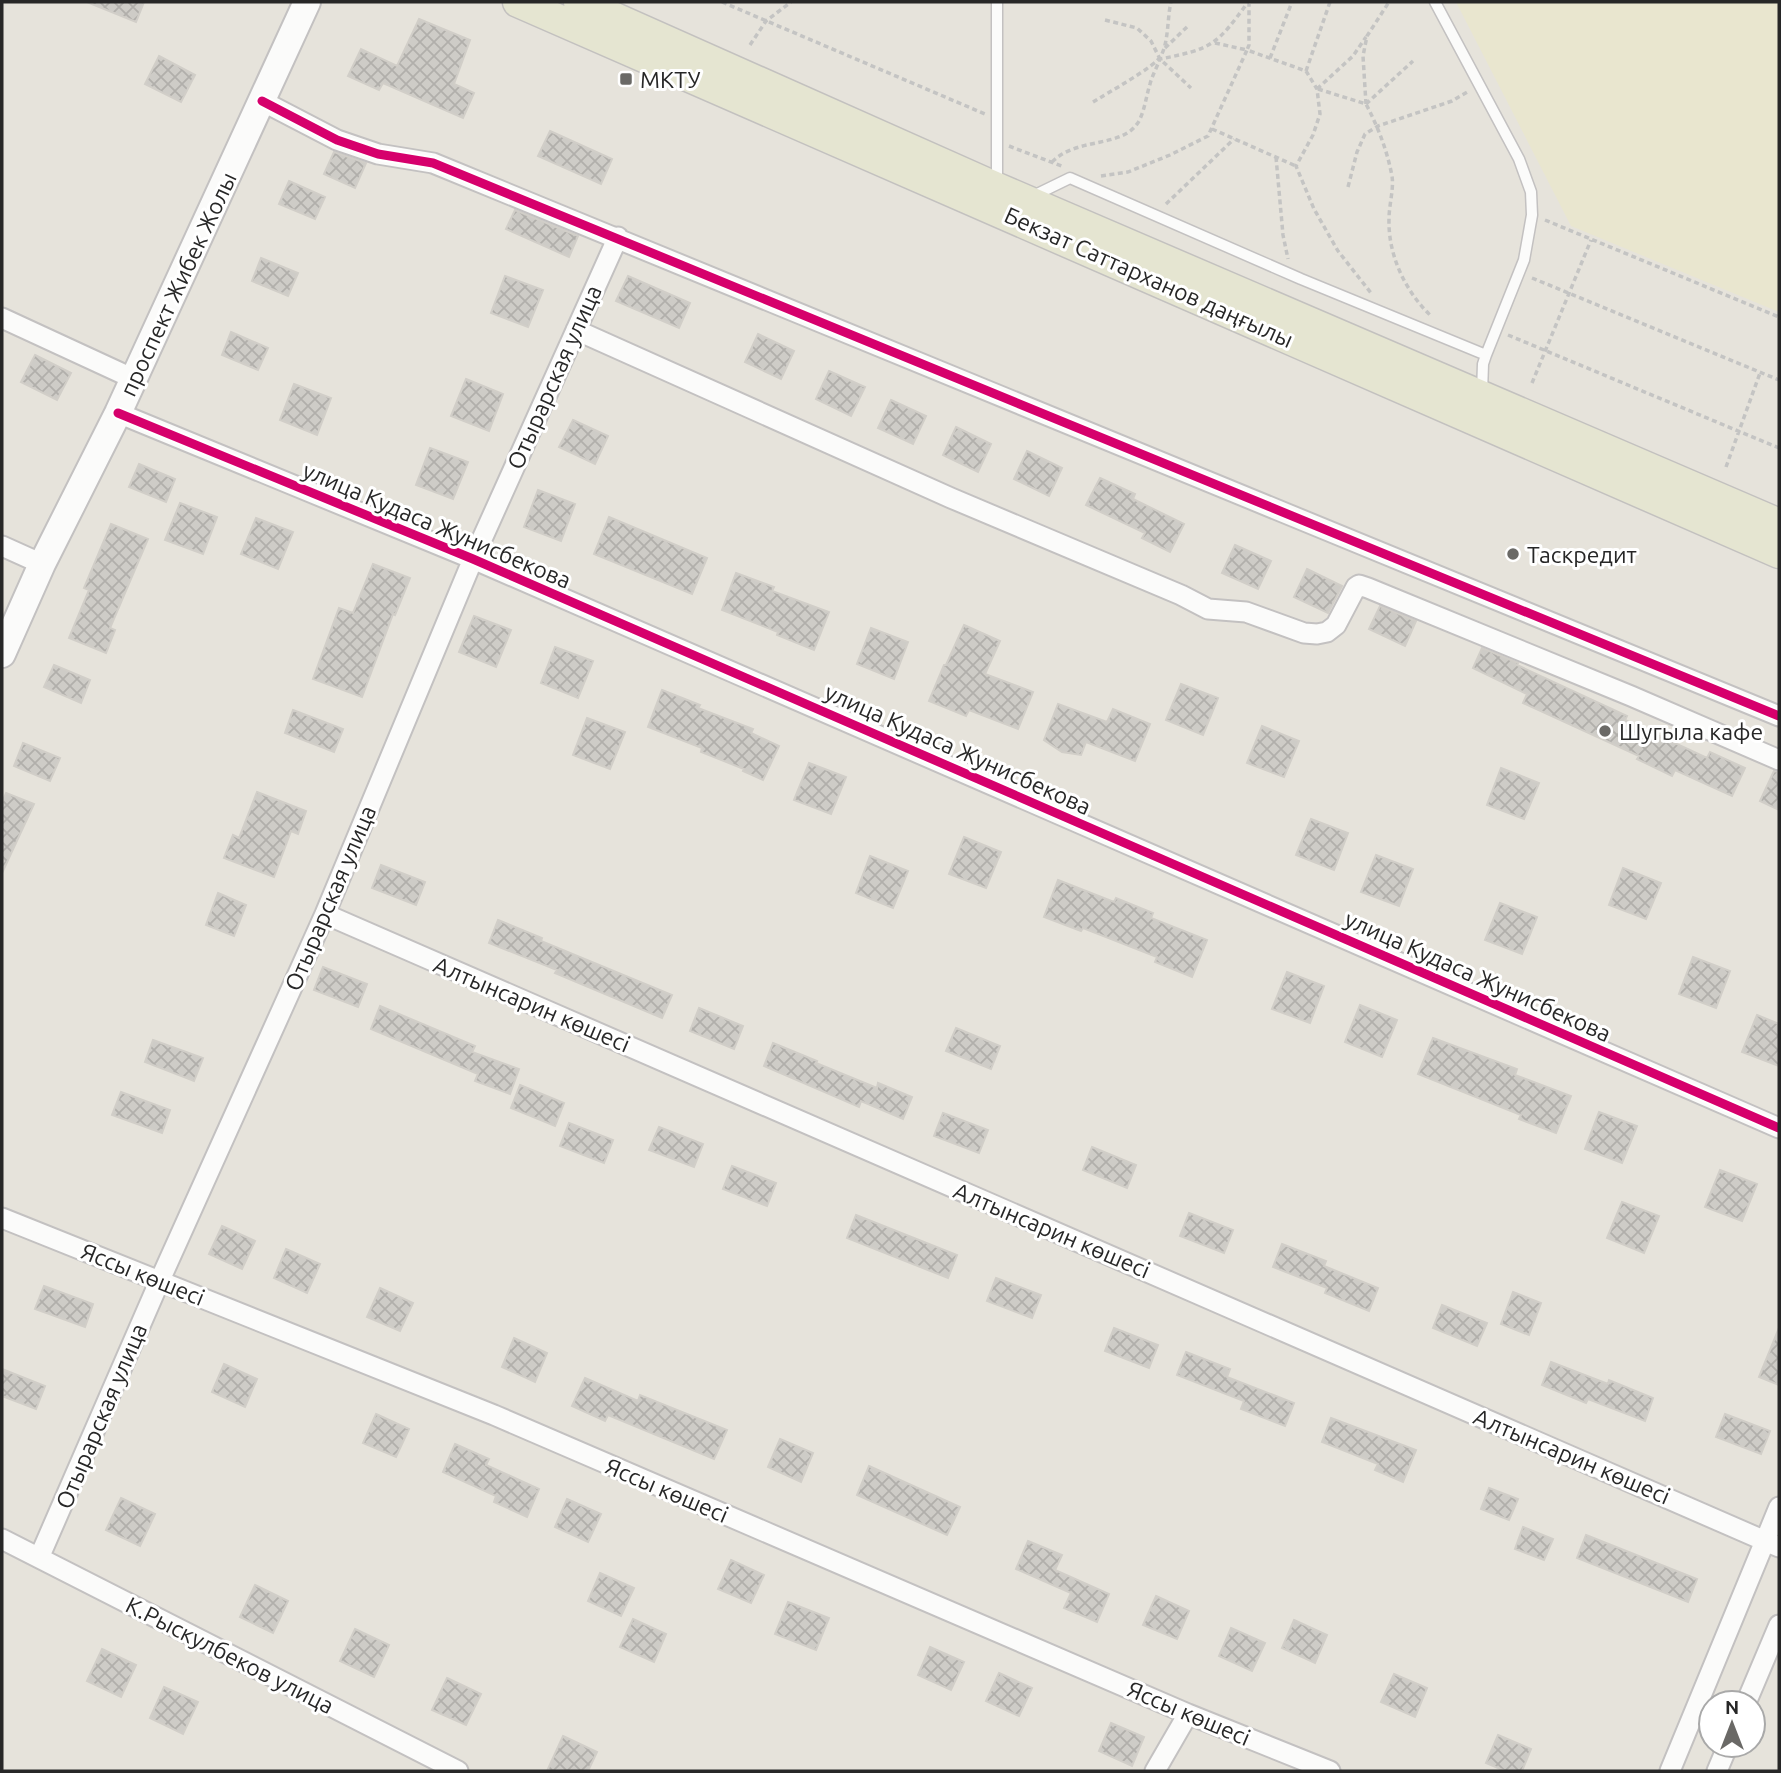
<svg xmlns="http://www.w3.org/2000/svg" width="1781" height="1773" viewBox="0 0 1781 1773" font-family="Ubuntu,sans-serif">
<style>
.education{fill:#e9e6cf}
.building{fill:url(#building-cross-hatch);stroke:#d1cec8;stroke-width:2}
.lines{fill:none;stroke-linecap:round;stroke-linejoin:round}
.service-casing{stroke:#c3c1c1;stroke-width:13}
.minor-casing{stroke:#c3c1c1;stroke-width:23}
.secondary-casing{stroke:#c3c1c1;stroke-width:30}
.primary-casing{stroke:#c3c1bf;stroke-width:33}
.path{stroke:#c4c4c3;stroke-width:3.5;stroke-dasharray:5 3.5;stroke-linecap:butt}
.service{stroke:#fbfbfa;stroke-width:10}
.minor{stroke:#fbfbfa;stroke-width:19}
.secondary{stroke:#fbfbfa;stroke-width:26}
.primary{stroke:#e5e5d1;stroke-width:30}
.cycleway-casing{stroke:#fff;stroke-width:13}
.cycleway{stroke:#d6006c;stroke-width:9}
.poi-dot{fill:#6a6966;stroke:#fff;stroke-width:2.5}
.labels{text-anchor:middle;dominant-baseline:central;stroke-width:6;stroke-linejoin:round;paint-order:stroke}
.poi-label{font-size:23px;fill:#272727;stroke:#fff;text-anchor:start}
.street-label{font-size:23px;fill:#272727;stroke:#fff}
</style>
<defs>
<pattern id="building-cross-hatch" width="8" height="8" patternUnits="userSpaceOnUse" patternTransform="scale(1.75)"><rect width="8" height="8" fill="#ceccc7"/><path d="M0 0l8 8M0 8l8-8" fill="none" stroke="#b1afab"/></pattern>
</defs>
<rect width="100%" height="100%" fill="#e6e3db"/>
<path class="education" d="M1456 2H1779V312L1571 226Z"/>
<path class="building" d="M87 2H144L136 22Z
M419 19 470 40 454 84 474 93 463 118 383 83 379 90 348 76 361 49 397 66Z
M159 56 195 75 181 102 145 84Z
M550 131 612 159 601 184 538 156Z
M334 152 366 163 355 188 324 174Z
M289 181 325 197 315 219 279 204Z
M515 210 578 236 569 257 506 229Z
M261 258 298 273 288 296 252 281Z
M505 276 543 290 528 327 491 313Z
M628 276 690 303 679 328 616 301Z
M231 332 268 348 258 370 222 355Z
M758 334 794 351 781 379 745 362Z
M35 355 71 373 57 400 21 382Z
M829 371 865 387 851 416 816 399Z
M466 379 503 394 489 431 451 416Z
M294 384 331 398 317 435 280 420Z
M891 400 926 416 913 444 878 428Z
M573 420 608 436 595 464 559 447Z
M956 427 991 444 978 472 943 455Z
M430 448 468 462 453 499 416 485Z
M1027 451 1062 468 1049 496 1014 479Z
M139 464 175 479 166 502 129 487Z
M1100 478 1135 494 1133 499 1184 524 1170 552 1142 538 1145 533 1086 505Z
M538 490 575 504 561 541 524 527Z
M180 503 217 517 203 554 165 540Z
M609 517 707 558 692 594 594 554Z
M256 518 293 532 278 569 241 554Z
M111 524 148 539 110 628 115 630 106 653 69 638 89 590 84 588Z
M1235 545 1271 561 1258 589 1222 573Z
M373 564 410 578 395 615 393 614 362 697 313 679 339 608 353 613Z
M1307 569 1342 586 1328 613 1294 597Z
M736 573 774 587 772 591 829 612 814 650 777 635 778 632 722 610Z
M1380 606 1416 621 1405 646 1369 629Z
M474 616 511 630 496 667 459 652Z
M964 625 1000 641 985 674 1033 692 1018 729 969 710 966 716 929 701 944 665H946Z
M871 628 908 642 894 679 857 664Z
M555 647 593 661 578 698 541 683Z
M1482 648 1518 663 1517 665 1627 716 1625 720 1707 758 1710 752 1745 768 1732 796 1675 770 1672 776 1637 759 1639 756 1523 703 1527 694 1473 668Z
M54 665 90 680 81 703 44 687Z
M1181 684 1218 698 1203 735 1166 720Z
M662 690 700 705 698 708 753 729 751 733 779 746 763 780 743 771 744 769 701 752 702 748 648 727Z
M1058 704 1107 722 1113 709 1150 724 1135 761 1086 742 1081 755 1062 752 1044 740Z
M293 710 343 729 334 752 285 733Z
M587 718 625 732 610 769 573 755Z
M1262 726 1299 741 1284 777 1247 763Z
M23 743 60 758 50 781 14 766Z
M809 763 846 777 831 814 794 800Z
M1501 768 1539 783 1524 819 1487 805Z
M1774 771 1779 772V810L1760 801Z
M257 792 306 811 298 834 291 831 274 877 224 858 233 835 239 838Z
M6 793 34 804 2 873V803Z
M1311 819 1348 833 1334 870 1296 855Z
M964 837 1001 852 986 888 949 874Z
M1376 855 1413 869 1399 906 1361 892Z
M870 856 908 871 893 908 856 893Z
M381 865 425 882 416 905 372 888Z
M1623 868 1661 883 1646 919 1609 905Z
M1058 880 1114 902 1116 898 1153 913 1151 918 1207 940 1192 977 1155 962 1157 957 1083 928 1081 931 1044 917Z
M218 893 246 905 234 936 206 925Z
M1500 903 1537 917 1522 954 1485 940Z
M498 920 542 938 541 941 672 995 662 1018 555 973 557 970 489 943Z
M1693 957 1730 971 1716 1008 1679 994Z
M323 967 367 984 358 1007 314 990Z
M1287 972 1324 986 1310 1023 1272 1009Z
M1360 1005 1397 1020 1382 1057 1345 1042Z
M380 1006 475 1046 472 1052 519 1069 510 1094 475 1081 478 1074 371 1029Z
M699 1008 743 1026 734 1049 690 1031Z
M1757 1015 1779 1024V1066L1742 1052Z
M956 1028 1000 1046 991 1069 946 1051Z
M1433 1038 1517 1069 1515 1075 1571 1096 1556 1133 1519 1119 1521 1115 1418 1074Z
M153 1040 203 1058 194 1081 145 1062Z
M773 1043 817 1061 816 1063 877 1088 878 1083 912 1097 903 1119 861 1101 859 1107 764 1066Z
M520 1085 564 1103 555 1126 511 1108Z
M121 1092 170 1110 162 1133 112 1115Z
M1599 1112 1637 1126 1622 1163 1585 1149Z
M943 1113 988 1130 979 1153 934 1136Z
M569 1123 613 1140 604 1163 560 1146Z
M659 1127 703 1144 694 1167 649 1150Z
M1092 1147 1136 1165 1127 1188 1083 1170Z
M732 1166 776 1183 767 1206 723 1189Z
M1720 1170 1757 1184 1742 1221 1705 1207Z
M1622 1202 1659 1216 1644 1253 1607 1238Z
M1189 1213 1233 1230 1224 1253 1180 1236Z
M856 1215 957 1255 948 1278 847 1238Z
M222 1226 255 1241 242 1269 209 1254Z
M1282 1244 1326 1261 1324 1266 1378 1288 1369 1311 1325 1293 1327 1288 1273 1267Z
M286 1249 320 1264 307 1293 274 1278Z
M996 1278 1041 1295 1032 1318 987 1301Z
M44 1286 93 1304 85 1327 35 1309Z
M380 1288 413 1303 400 1331 367 1317Z
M1513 1292 1541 1303 1529 1335 1501 1324Z
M1442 1305 1487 1323 1477 1346 1433 1328Z
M1114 1328 1158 1345 1149 1368 1105 1351Z
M1779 1328V1385L1759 1377Z
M514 1338 547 1353 535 1382 502 1367Z
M1186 1352 1230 1369 1227 1377 1294 1403 1285 1426 1241 1409 1244 1401 1177 1375Z
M1551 1362 1608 1384 1609 1380 1653 1398 1645 1421 1588 1399 1586 1403 1542 1385Z
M224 1364 257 1379 245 1407 212 1392Z
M2 1369 45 1386 36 1409 2 1396Z
M585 1378 638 1401 640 1395 727 1430 714 1459 608 1415 605 1421 572 1406Z
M376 1414 409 1429 396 1457 363 1443Z
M1725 1414 1770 1431 1761 1454 1716 1437Z
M1331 1418 1416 1450 1403 1482 1375 1470 1378 1464 1322 1442Z
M780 1439 813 1453 801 1482 768 1467Z
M455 1444 489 1459 486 1465 539 1489 527 1517 494 1502 496 1496 443 1472Z
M869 1466 960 1507 947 1535 857 1495Z
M1489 1488 1518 1499 1509 1520 1481 1509Z
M121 1498 155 1514 140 1546 106 1530Z
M567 1499 601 1514 588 1542 555 1527Z
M1523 1527 1553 1539 1544 1560 1515 1549Z
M1586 1535 1697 1579 1688 1602 1577 1558Z
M1028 1541 1062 1555 1055 1570 1109 1594 1097 1622 1064 1608 1071 1593 1016 1569Z
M731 1560 764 1575 751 1603 718 1589Z
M600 1573 634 1588 621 1616 588 1601Z
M255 1585 288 1601 273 1633 240 1617Z
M1156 1596 1189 1611 1177 1639 1143 1625Z
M788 1602 829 1618 816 1650 775 1634Z
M633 1619 666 1634 654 1662 620 1647Z
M1294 1620 1327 1635 1315 1663 1282 1648Z
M1231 1628 1265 1643 1252 1671 1219 1656Z
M355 1629 389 1645 374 1677 340 1661Z
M930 1647 964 1662 951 1690 918 1675Z
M102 1649 136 1665 121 1697 87 1681Z
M999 1673 1032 1688 1019 1716 986 1701Z
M1394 1674 1427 1688 1415 1717 1381 1702Z
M447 1678 481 1694 466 1725 432 1710Z
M164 1687 198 1702 183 1734 150 1718Z
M1111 1723 1144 1737 1132 1766 1099 1751Z
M1498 1735 1531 1749 1522 1771H1505L1486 1763Z
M563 1736 597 1752 588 1771H547Z"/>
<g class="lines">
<g class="service-casing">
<path id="service" d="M1435 2 1519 159 1531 192 1532 215 1524 260 1486 355
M997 183V2
M1033 196 1070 178 1301 279 1486 355 1483 364 1482 392"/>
</g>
<g class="minor-casing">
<path id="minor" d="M262 101 337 140 378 154 433 163 1779 716
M2 318 134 379
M576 330 951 498 1181 595 1208 609 1246 612 1304 633 1317 634 1327 632 1336 625 1356 587 1359 585 1368 588 1631 696 1779 760
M118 413 473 559 1779 1128
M2 546 42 564
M325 914 1779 1547
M2 1218 494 1415 1188 1714 1330 1771
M2 1539 458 1771
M39 1558 160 1280 325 914 473 559 618 237
M1746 1703 1779 1625
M1155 1771 1188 1714
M1670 1771 1779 1507
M1717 1771 1728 1745"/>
</g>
<g class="secondary-casing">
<path id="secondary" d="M2 654 42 564 118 413 307 2"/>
</g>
<g class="primary-casing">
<path id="primary" d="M518 2 1779 553
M579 2 997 188 1779 524"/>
</g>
<path class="path" d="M722 2 985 114
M1105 20 1137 28 1151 41 1160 59 1191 88
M1215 43 1247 50 1249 45V4
M750 45 766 21 791 2
M1165 48 1189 25
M1270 58 1292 2
M1306 71 1330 2
M1317 89 1353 56 1366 37
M1318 89 1366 104C1378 127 1387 150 1392 176 1394 189 1389 205 1389 219 1388 255 1405 291 1431 316
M1093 102C1106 94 1156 66 1161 56 1169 40 1167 19 1171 2
M1366 104 1363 56 1367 36 1389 2
M1366 104 1413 61
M1212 129 1296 166
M1009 146 1064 167
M1276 157 1283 235 1288 259
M1052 162C1078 136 1123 149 1139 121 1145 109 1146 97 1150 84 1152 76 1157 67 1160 59 1212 49 1217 45 1248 2
M1101 176 1128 172 1170 155 1208 136 1247 50 1306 71 1317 89 1320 114 1313 135 1296 166 1314 209 1338 251 1371 293
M1348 187 1357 152 1365 134 1378 126 1452 101 1469 91
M1166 204 1234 139
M1545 220 1779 317
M1532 278 1779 380
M1508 335 1779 448
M1532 383 1591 240
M1726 467 1760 373"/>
<use href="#service" class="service"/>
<use href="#minor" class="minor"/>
<use href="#secondary" class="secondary"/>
<use href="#primary" class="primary"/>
<g class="cycleway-casing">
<path id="cycleway" d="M262 101 337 140 378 154 433 163 1779 716
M118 413 473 559 1779 1128"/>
</g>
<use href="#cycleway" class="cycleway"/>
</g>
<g class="poi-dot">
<rect x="619" y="72" width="14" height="14" rx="3.5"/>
<circle cx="1513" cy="554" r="7"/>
<circle cx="1605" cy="731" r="7"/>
</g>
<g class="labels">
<g class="poi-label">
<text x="640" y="79">МКТУ</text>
<text x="1527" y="554">Таскредит</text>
<text x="1619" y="731">Шугыла кафе</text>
</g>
<g class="street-label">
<text transform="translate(1149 277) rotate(24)">Бекзат Саттарханов даңғылы</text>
<text transform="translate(178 284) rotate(-65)">проспект Жибек Жолы</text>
<text transform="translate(554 377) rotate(-66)">Отырарская улица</text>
<text transform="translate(437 525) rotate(23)">улица Кудаса Жунисбекова</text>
<text transform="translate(958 749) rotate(24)">улица Кудаса Жунисбекова</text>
<text transform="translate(330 898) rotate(-67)">Отырарская улица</text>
<text transform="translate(1478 976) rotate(24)">улица Кудаса Жунисбекова</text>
<text transform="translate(532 1004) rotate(23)">Алтынсарин көшесі</text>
<text transform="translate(1052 1230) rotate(23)">Алтынсарин көшесі</text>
<text transform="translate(143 1274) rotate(22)">Яссы көшесі</text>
<text transform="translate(101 1416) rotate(-67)">Отырарская улица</text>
<text transform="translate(1572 1456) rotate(23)">Алтынсарин көшесі</text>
<text transform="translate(667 1490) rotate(23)">Яссы көшесі</text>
<text transform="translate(230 1655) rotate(27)">К.Рыскулбеков улица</text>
<text transform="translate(1189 1713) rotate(23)">Яссы көшесі</text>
</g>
</g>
<rect width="1781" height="1773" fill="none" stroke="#272727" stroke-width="7"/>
<g transform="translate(1732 1724)"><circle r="33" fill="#ffffff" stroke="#a9a9a9" stroke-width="2"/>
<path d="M0-5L12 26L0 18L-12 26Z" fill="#6a6966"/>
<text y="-10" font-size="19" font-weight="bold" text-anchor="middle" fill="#272727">N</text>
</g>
</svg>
